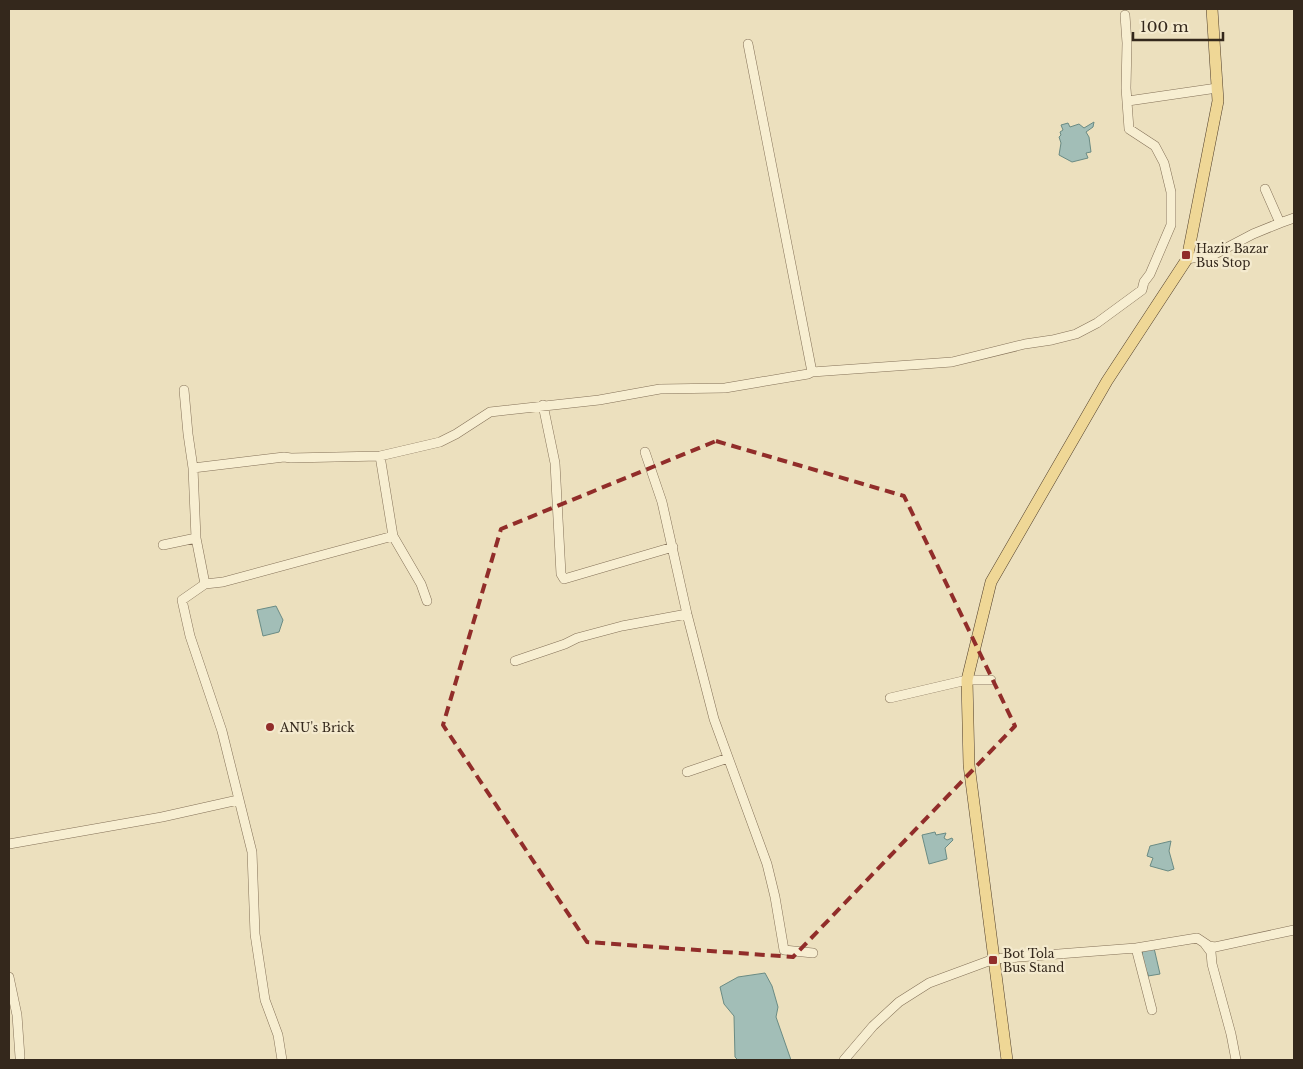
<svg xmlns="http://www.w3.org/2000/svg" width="1303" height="1069" viewBox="0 0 1303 1069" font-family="'Libre Baskerville',serif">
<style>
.water{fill:#a2beb7;stroke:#6a8b84}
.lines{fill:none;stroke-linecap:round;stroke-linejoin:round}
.minor-casing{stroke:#847158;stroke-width:10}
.major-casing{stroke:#513f2c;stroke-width:12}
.minor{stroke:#f7eed1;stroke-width:9}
.major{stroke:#efd796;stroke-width:11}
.marked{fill:none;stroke:#912d2a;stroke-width:4;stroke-dasharray:10 6;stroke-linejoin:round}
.poi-dot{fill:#912d2a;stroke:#f4eace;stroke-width:2}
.labels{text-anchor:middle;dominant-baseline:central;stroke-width:4.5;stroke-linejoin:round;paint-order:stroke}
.poi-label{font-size:12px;fill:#34281c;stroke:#f4eace;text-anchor:start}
</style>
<rect width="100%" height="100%" fill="#ece0be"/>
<path class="water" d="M1094 122 1093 127 1086 132 1089 137 1091 152 1086 153 1088 158 1072 162 1059 155 1061 143 1059 137 1061 135 1060 132 1063 130 1061 125 1068 123 1070 127 1079 124 1084 128Z
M276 606 283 620 279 632 263 636 257 610Z
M935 832 936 835 946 833 944 838 947 840 952 838 953 840 945 848 947 859 929 864 922 835Z
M1171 841 1169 851 1174 869 1168 871 1150 866 1153 858 1147 856 1150 846Z
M1154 948 1160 974 1148 976V974C1143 967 1141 959 1143 950Z
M765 973 772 986 778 1007 776 1017 791 1060H738L735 1057 734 1016 724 1004 720 987 738 977Z"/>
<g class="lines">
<g class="minor-casing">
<path id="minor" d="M748 44 812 372
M1128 101 1217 88
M1265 189 1280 223 1294 218
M1187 259 1215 254 1253 234 1280 223
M184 390 188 434 193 468 196 538 205 584
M543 405 555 463 561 574 564 579 673 547
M645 452 662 502 687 614 714 719 767 864 775 897 784 950 813 953
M380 456 393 536 421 584 427 601
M193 468 284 457 291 458 380 456 440 442 456 434 490 412 599 400 660 389 725 388 808 374 812 372 952 362 1025 344 1052 340 1076 334 1097 323 1142 290 1144 282 1150 274 1171 225V192L1164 163 1155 146 1129 129 1126 88 1127 43 1125 15
M163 545 196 538
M515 661 565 644 577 638 622 626 687 614
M890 698 967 680H991
M687 772 728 758
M9 844 162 817 238 800
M1205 944 1211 952 1212 964 1231 1034 1236 1060
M1136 948 1152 1010
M9 977 17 1015 20 1057
M282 1060 278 1035 265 1000 255 934 252 852 222 731 190 636 182 600 205 584 223 582 393 536
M844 1060 873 1026 899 1002 929 983 994 959 1136 948 1197 938 1209 946 1215 947 1294 930"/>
</g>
<g class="major-casing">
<path id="major" d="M1007 1060 969 765 967 680 991 582 1107 381 1187 259 1218 101 1212 9"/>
</g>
<use href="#minor" class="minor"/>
<use href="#major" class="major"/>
</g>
<path class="marked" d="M716 441 904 496 1015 726 793 957 587 942 443 725 501 529Z"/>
<g class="poi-dot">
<rect x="1181" y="250" width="10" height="10" rx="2.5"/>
<circle cx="270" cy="727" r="5"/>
<rect x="988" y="955" width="10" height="10" rx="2.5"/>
</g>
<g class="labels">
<g class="poi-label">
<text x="1196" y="248">Hazir Bazar<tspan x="1196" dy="14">Bus Stop</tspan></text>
<text x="280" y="727">ANU's Brick</text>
<text x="1003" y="953">Bot Tola<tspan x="1003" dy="14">Bus Stand</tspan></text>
</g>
</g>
<rect width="1303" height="1069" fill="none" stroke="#34281c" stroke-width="20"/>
<path d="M1133 32v8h90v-8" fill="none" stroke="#34281c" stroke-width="2.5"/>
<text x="1140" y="32" font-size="15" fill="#34281c" stroke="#f4eace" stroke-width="4" paint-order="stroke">100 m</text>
</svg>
